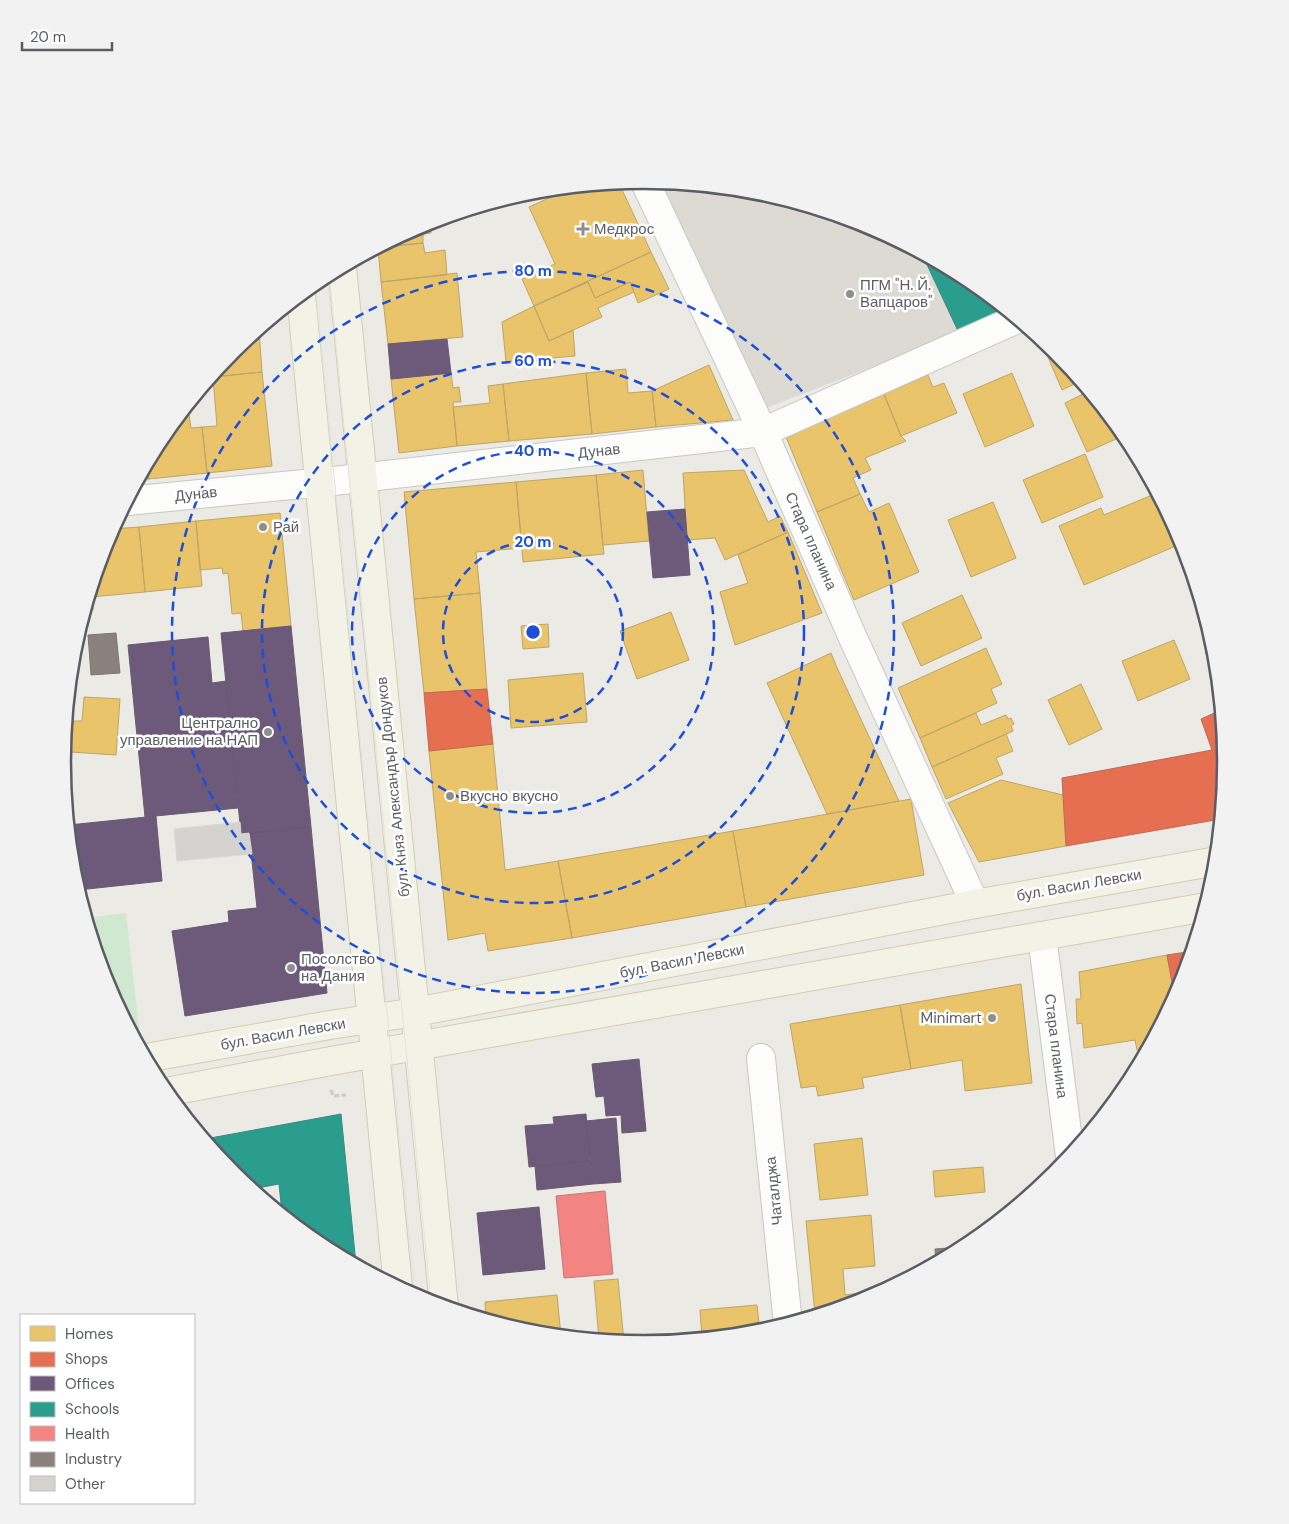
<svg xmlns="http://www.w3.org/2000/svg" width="1289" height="1524" viewBox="0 0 1289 1524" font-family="'DM Sans',sans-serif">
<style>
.education{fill:#dcdad2}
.green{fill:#d1e8d0}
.homes{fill:#e9c46a;stroke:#bea568}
.shops{fill:#e76f51;stroke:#bd6a56}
.offices{fill:#6d597a;stroke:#675a73}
.schools{fill:#2a9d8f;stroke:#388a82}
.health{fill:#f28482;stroke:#c47879}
.industry{fill:#8a817c;stroke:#7c7674}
.building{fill:#d4d3cf;stroke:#dad9d4}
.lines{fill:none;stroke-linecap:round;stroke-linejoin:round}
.minor-casing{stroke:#c7c8c6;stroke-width:30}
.major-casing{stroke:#d4ceb0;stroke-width:30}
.path{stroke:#c7ccca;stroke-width:3;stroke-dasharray:5 2.5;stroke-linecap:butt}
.minor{stroke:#fcfcfb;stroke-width:28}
.major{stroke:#f2f2e7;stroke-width:28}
.tram{stroke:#e2e3e2;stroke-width:1}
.ring{fill:none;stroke:#1d4ed8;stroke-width:2.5;stroke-dasharray:9 6}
.poi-dot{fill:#8d8e90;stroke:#fff;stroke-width:2}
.labels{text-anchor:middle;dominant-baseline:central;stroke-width:5;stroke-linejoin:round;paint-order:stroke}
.poi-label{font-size:15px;fill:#5a5d63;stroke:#fff;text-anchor:start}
.street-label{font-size:15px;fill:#5a5d63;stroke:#fff}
.rim{fill:none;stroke:#5a5d63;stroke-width:2.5}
.centre{fill:#1d4ed8;stroke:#fff;stroke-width:2.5}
.ring-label{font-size:15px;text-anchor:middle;font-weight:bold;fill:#1d4ed8;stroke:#fff;stroke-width:5;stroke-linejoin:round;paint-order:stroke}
</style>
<rect width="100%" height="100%" fill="#ebeae4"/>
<path class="education" d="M662 182 758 191 867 224 968 278 959 333 764 409Z"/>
<path class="green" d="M126 913 139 1029 131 1030 107 984 86 918Z"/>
<path class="homes" d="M619 183 651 252 534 306 522 279 555 264 529 207 573 187Z
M573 187 549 198 546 190Z
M494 202 468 215 466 211Z
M430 222 431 233 423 234V243L379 247 422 224Z
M423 243 425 253 445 250 447 275 381 282 378 248Z
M651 252 669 289 638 303 630 282 595 298 588 282 534 306Z
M457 273 463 337 388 344 381 282Z
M588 282 595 298 630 282 634 292 598 308 602 317 549 341 534 306Z
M534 306 549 341 573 330 575 356 506 362 502 322Z
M259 329 262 372 213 377 233 350Z
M1052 347 1056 351 1081 381 1062 390 1045 350Z
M709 365 733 420 656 427 652 391Z
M626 369 628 393 652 391 656 427 592 434 586 373Z
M262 372 272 466 207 473 202 427 217 426 213 377Z
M451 373 453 388 459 387 461 402H453L457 446 399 453 391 379Z
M586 373 592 434 509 441 503 384Z
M1012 373 1034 426 985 447 963 394Z
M928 375 933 387 944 383 957 413 901 436 884 394Z
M503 384 509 441 457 446 453 407 490 403 488 386Z
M1089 391 1125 435 1087 452 1065 403Z
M884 394 901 436 906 441 865 458 871 470 853 478 860 494 817 512 786 437Z
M189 415 191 428 202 427 207 473 149 479 147 464 161 438 179 416Z
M1085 454 1103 497 1042 523 1023 480Z
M147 464 149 479 139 480Z
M643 470 649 541 603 545 596 475Z
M744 470 768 522 780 516 788 532 725 560 715 538 687 540 683 473Z
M596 475 604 554 523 562 516 482Z
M516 482 522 548 476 552 480 593 414 599 404 492Z
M1157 493 1183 543 1084 585 1059 526 1101 508 1104 515Z
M860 494 869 512 889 503 919 572 854 600 817 512Z
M993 502 1016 558 971 577 948 520Z
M280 513 291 626 243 631 241 613 232 614 228 573 223 574 222 568 200 570 196 521Z
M196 521 202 586 145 592 139 527Z
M139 527 145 592 91 597V593L107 539 112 529Z
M788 532 822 613 735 645 720 592 748 583 738 555Z
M91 593 93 610 85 611Z
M480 593 487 689 424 693 414 599Z
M962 595 982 638 921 666 902 623Z
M671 612 689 660 637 679 620 631Z
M548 624 549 647 523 649 521 626Z
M1174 640 1190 679 1138 701 1122 661Z
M1215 647V649L1219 682 1205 652Z
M986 648 1002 684 991 689 997 703 920 738 898 688Z
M831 653 838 670 899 801 827 814 767 683Z
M583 673 587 722 511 728 508 680Z
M1081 684 1102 729 1069 745 1048 700Z
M84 697 120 699 116 755 71 752 73 721H82Z
M976 713 981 725 1006 715 1008 719 1011 718 1014 724 1011 726 1013 731 932 767 920 738Z
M1006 734 1013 751 996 758 1003 774 946 799 932 767Z
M493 744 505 870 558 861 572 938 488 951 485 933 448 940 429 751Z
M1001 780 1063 795 1066 846 979 862 948 803Z
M911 799 924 875 746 907 733 831Z
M733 831 746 907 572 938 558 861Z
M1167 955 1175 998 1167 1013H1165V1017L1149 1048 1137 1050 1135 1040 1084 1048 1082 1023 1077 1024 1076 999H1081L1079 972Z
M1021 984 1032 1083 965 1091 962 1060 911 1069 900 1005Z
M900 1005 911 1069 862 1078 864 1088 818 1096 816 1086 801 1088 790 1024Z
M862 1138 868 1195 820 1200 814 1144Z
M983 1167 985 1192 935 1197 933 1171Z
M1018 1205 1005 1216 1004 1206Z
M871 1215 875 1266 843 1269 845 1295 860 1293 861 1302 815 1315 806 1221Z
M618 1279 624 1342 599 1340 594 1281Z
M557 1295 561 1336 531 1333 486 1319 485 1302Z
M757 1305 760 1332 702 1338 700 1310Z"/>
<path class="shops" d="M487 689 493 744 429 751 424 693Z
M1221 710 1226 762 1221 819 1066 846 1062 778 1212 750 1201 719Z
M1193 951 1182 985 1175 998 1167 955Z"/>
<path class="offices" d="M447 339 451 373 391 379 388 344Z
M685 509 690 575 653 578 647 512Z
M291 626 311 827 241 834 221 633Z
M208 637 212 683 226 681 238 808 145 817 128 645Z
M156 816 162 881 78 890 74 875 69 825Z
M311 827 327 993 185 1016 172 931 229 922 228 911 257 908 249 833Z
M639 1059 646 1131 622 1133 621 1115 606 1116 604 1096 596 1097 592 1064Z
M586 1114 590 1161 529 1167 525 1126 554 1124 553 1117Z
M616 1118 621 1182 593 1184 586 1121Z
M590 1161 593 1184 537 1190 535 1166Z
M539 1207 545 1269 483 1275 477 1213Z"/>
<path class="schools" d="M922 254 968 278 1007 310 959 333Z
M341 1114 356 1264 321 1246 282 1213 279 1184 252 1189 233 1173 205 1139Z"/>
<path class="health" d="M605 1191 613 1274 564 1278 556 1196Z"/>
<path class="industry" d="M116 633 120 673 91 675 88 635Z
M961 1247V1250L936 1263 935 1249Z"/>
<path class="building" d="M240 822 241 834 249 833 252 854 177 861 174 829Z"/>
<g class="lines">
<g class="minor-casing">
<path id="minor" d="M644 180 763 432 853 638 975 904
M127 501 334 481 763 432 1017 319
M1042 936 1070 1156
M761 1058 788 1324"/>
</g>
<g class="major-casing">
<path id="major" d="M342 267 444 1307
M301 295 398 1287
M146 1058 330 1025 416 1012 975 904 1217 861
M166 1092 331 1061 1206 907"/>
</g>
<path class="path" d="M331 982H337
M331 1090 333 1096 346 1095"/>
<use href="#minor" class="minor"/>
<use href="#major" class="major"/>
<path class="tram" d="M329 274 431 1302
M315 283 415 1296"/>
</g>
<g class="ring">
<circle cx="533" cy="632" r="90"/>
<circle cx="533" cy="632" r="181"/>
<circle cx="533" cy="632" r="271"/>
<circle cx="533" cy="632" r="361"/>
</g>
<g class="poi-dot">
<path d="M580.5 221.5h5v5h5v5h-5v5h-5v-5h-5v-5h5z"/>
<circle cx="850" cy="294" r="5"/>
<circle cx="263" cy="527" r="5"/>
<circle cx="268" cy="732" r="5"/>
<circle cx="450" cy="796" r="5"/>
<circle cx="291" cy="968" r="5"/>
<circle cx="992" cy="1018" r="5"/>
</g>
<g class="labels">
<g class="poi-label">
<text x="594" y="229">Медкрос</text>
<text x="860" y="285">ПГМ "Н. Й.<tspan x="860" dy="17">Вапцаров"</tspan></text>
<text x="273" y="527">Рай</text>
<text x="258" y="723" text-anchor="end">Централно<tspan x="258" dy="17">управление на НАП</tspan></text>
<text x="460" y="796">Вкусно вкусно</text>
<text x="301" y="959">Посолство<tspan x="301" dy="17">на Дания</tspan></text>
<text x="982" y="1018" text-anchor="end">Minimart</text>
</g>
<g class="street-label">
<text transform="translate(599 451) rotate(-6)">Дунав</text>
<text transform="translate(196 494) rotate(-6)">Дунав</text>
<text transform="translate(811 541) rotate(66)">Стара планина</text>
<text transform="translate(393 787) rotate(-96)">бул. Княз Александър Дондуков</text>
<text transform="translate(1079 885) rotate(-10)">бул. Васил Левски</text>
<text transform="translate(682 961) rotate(-11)">бул. Васил Левски</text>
<text transform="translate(283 1034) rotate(-10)">бул. Васил Левски</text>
<text transform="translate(1056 1046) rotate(83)">Стара планина</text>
<text transform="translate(774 1191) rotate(-96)">Чаталджа</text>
</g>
</g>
<path d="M0 0H1289V1524H0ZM71 762a573 573 0 1 1 1146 0a573 573 0 1 1-1146 0Z" fill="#f2f2f3" fill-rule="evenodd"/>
<path class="rim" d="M71 762a573 573 0 1 1 1146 0a573 573 0 1 1-1146 0Z"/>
<circle cx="533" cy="632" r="8" class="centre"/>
<g class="ring-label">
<text x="533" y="276">80 m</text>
<text x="533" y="366">60 m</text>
<text x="533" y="456">40 m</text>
<text x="533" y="547">20 m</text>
</g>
<rect x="20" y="1314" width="175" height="190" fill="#ffffff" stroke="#bdbec1"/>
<rect x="30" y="1326" width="25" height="15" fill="#e9c46a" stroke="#bdbec1"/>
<text x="65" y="1339" font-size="15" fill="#5a5d63">Homes</text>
<rect x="30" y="1352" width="25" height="15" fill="#e76f51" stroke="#bdbec1"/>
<text x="65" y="1364" font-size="15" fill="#5a5d63">Shops</text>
<rect x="30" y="1376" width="25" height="15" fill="#6d597a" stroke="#bdbec1"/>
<text x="65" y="1389" font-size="15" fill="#5a5d63">Offices</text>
<rect x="30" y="1402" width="25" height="15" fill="#2a9d8f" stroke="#bdbec1"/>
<text x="65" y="1414" font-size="15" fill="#5a5d63">Schools</text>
<rect x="30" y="1426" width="25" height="15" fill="#f28482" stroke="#bdbec1"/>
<text x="65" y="1439" font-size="15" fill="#5a5d63">Health</text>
<rect x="30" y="1452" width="25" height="15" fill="#8a817c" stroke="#bdbec1"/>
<text x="65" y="1464" font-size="15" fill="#5a5d63">Industry</text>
<rect x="30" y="1476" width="25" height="15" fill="#d4d3cf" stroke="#bdbec1"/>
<text x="65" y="1489" font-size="15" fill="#5a5d63">Other</text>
<path d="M22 42v8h90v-8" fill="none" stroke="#5a5d63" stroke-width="2.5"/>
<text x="30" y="42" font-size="15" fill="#5a5d63" stroke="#ffffff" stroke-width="4" paint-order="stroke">20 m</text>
</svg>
